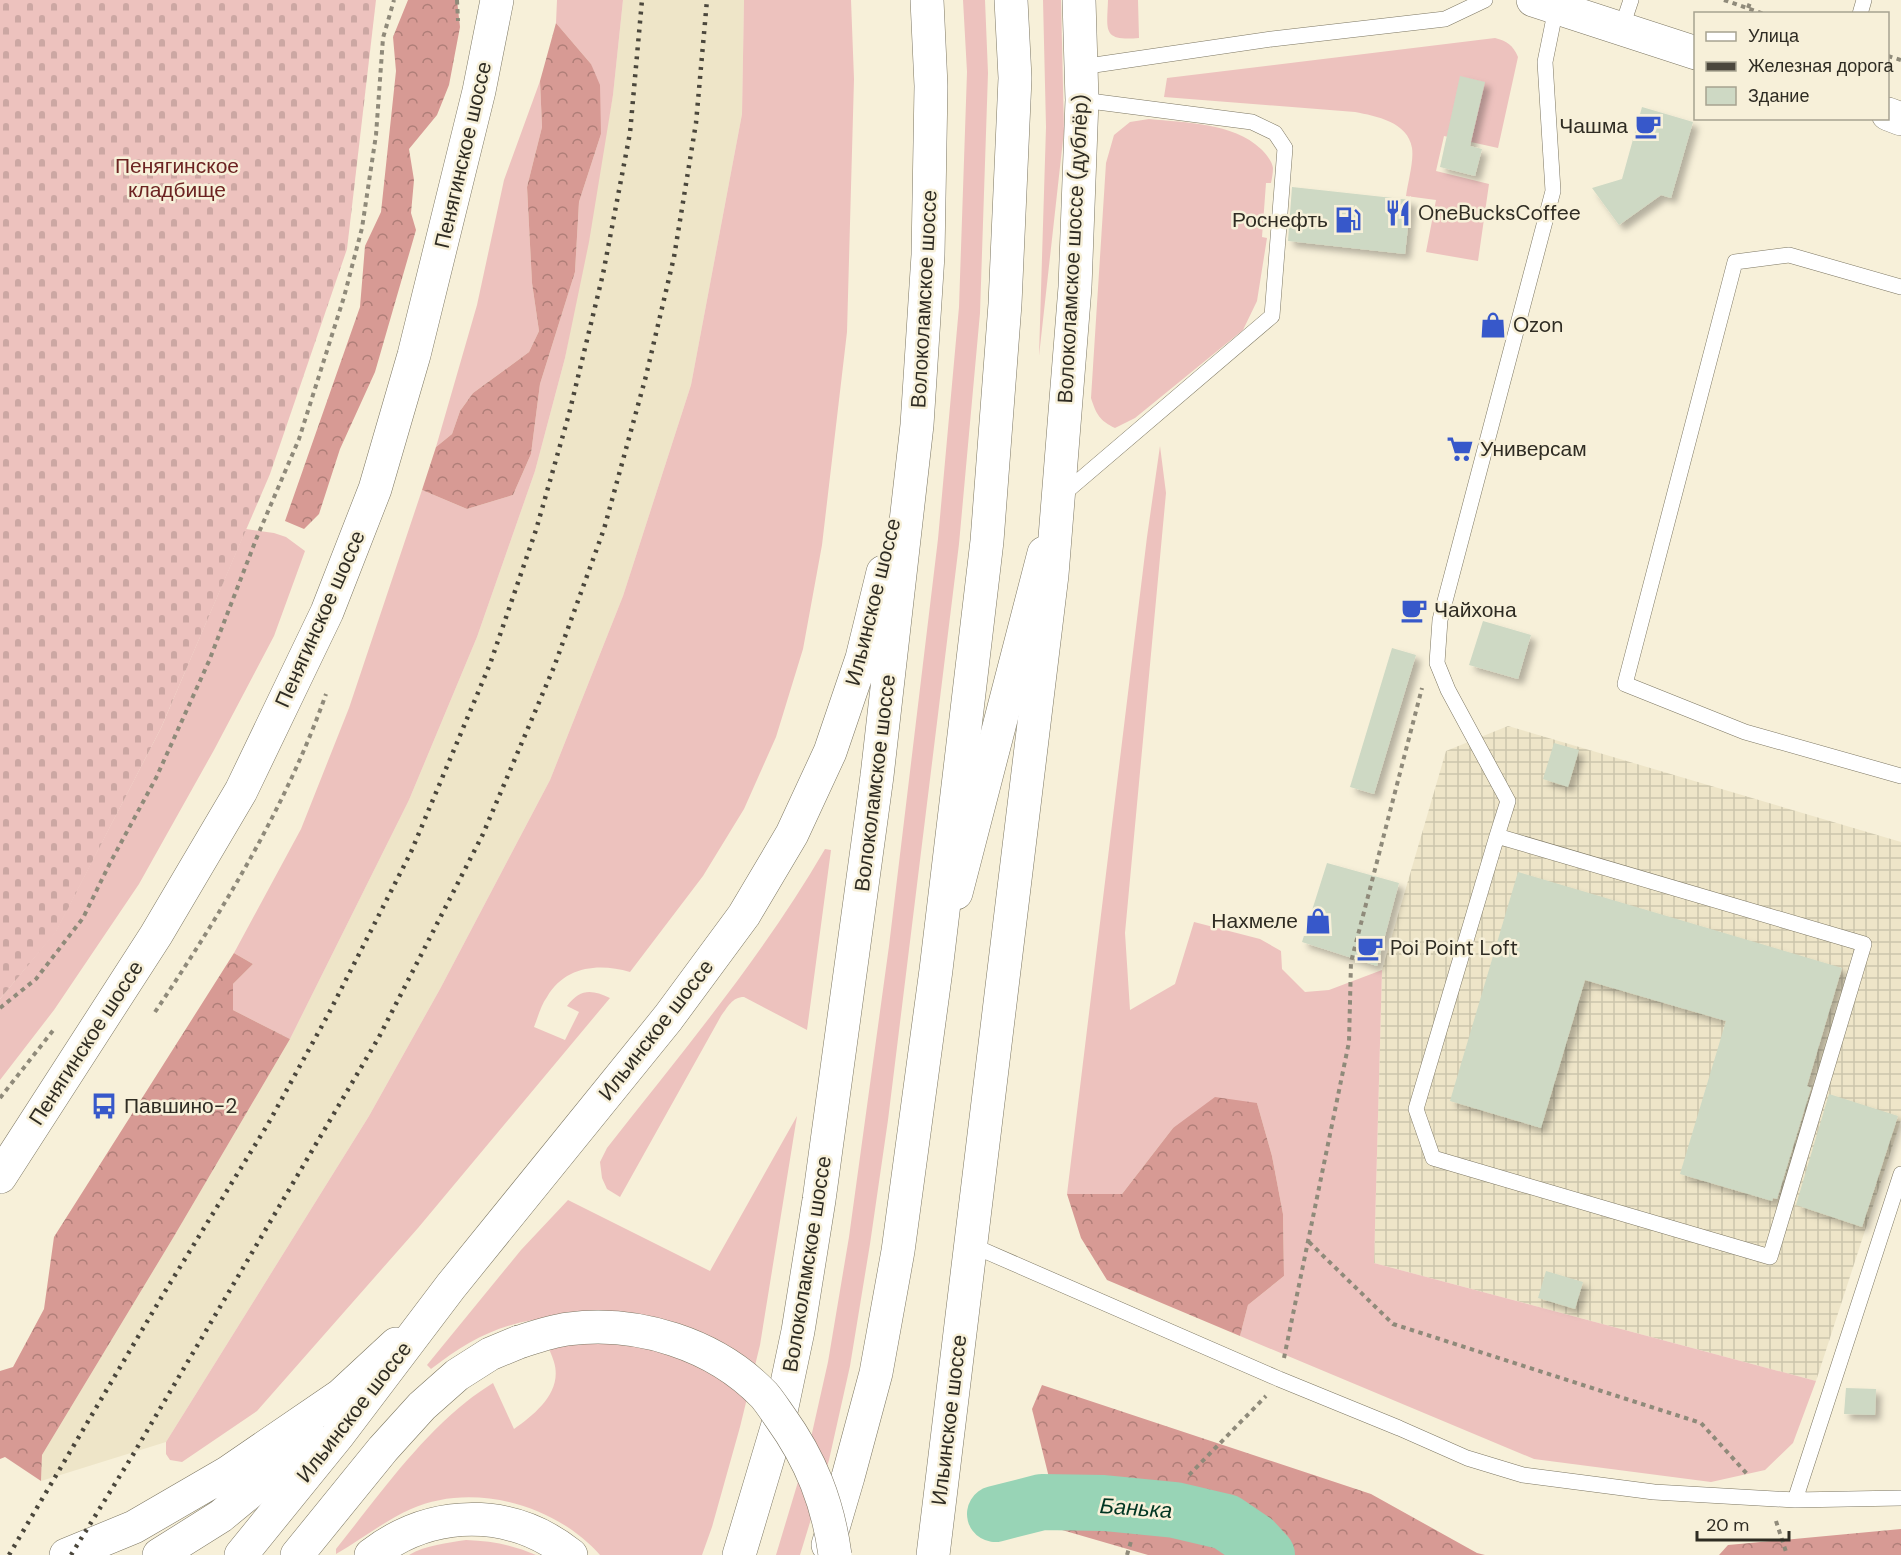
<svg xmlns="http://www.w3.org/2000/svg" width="1901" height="1555" viewBox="0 0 1901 1555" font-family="'DM Sans',sans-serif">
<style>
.built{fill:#eee5c8}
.industrial{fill:url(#industrial-grid)}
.grass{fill:#edc2be}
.forest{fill:url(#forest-crowns)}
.cemetery{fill:url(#cemetery-stones)}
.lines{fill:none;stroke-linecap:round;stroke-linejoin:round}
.river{stroke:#98d4b6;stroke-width:56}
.building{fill:#ced9c4;filter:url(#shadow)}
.service-casing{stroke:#7c7662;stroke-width:16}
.secondary-casing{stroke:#7c7662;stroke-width:34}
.primary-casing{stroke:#7c7662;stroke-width:34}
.path{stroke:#8f8a7a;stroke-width:4;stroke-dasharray:4.5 4.5;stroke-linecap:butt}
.service{stroke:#fff;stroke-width:15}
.secondary{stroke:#fff;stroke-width:33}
.primary{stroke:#fff;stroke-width:33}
.rail{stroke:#4b473c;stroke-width:4.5;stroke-dasharray:3 6;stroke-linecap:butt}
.primary-bridge-casing{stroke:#7c7662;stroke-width:34;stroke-linecap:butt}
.primary-bridge{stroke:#fff;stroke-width:33}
.labels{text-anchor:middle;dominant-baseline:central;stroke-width:5;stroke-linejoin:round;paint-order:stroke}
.poi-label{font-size:21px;fill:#2f2c23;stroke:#f7f0d9;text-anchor:start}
.street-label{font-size:21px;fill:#2f2c23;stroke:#f7f0d9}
.park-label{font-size:21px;fill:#6c2322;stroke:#f7f0d9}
.water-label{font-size:22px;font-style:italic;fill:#003522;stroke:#f7f0d9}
</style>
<defs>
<pattern id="industrial-grid" width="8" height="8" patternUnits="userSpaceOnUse" patternTransform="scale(1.5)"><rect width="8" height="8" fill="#eee5c8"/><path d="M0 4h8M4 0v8" fill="none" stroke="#ccc5ac"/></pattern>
<pattern id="forest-crowns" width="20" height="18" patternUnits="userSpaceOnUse" patternTransform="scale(1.5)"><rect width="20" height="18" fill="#d79a94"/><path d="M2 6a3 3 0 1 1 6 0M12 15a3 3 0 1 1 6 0" fill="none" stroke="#af7e78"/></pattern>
<pattern id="cemetery-stones" width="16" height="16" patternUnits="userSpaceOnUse" patternTransform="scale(1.5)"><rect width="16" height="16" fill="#edc2be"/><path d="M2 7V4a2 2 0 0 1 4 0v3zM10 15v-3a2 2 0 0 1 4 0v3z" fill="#cca7a3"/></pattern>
<filter id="shadow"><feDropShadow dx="5.5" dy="5.5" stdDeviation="3" flood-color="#0004"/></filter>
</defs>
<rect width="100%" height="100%" fill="#f7f0d9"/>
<path class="built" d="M623 0H744L742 114 691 385 623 596 550 780 440 989 369 1116 166 1442 41 1481 42 1455 173 1238 290 1039 409 800 477 637 535 471 565 358 613 95Z"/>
<path class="industrial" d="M1508 726 1901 842V1120L1816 1381 1374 1263 1382 970 1446 751Z"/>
<path class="grass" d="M557 0H623L613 95 589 242 565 358 535 471 477 637 409 800 290 1039 233 1010V984L253 964 234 953 301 829 349 708 422 490 467 509 513 495 531 454 540 384 575 272 579 202 601 134 591 64 556 23Z
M744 0H851L854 79 847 332 822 545 803 649 776 737 744 809 703 876 630 972C599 963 565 966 547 997 541 1005 538 1017 534 1027L565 1040 579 1012 567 1006C580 989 591 989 610 998L418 1228 257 1411 182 1462 170 1460 166 1454V1442L369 1116 440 989 550 780 623 596 691 385 742 114Z
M963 0H985L988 73 980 313 959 544 888 1120 870 1244 850 1366 829 1460 800 1555H776L810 1442 828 1362 849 1237 889 946 938 539 959 307 967 72Z
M1043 0H1061L1064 131 1039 356 1046 127Z
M1108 0H1138L1139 38C1102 41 1107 31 1108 0Z
M1495 38C1507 41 1513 45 1518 57L1498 148 1444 136 1436 171 1489 184 1478 261 1426 252 1436 200 1406 196C1408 182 1414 161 1412 148 1408 122 1376 116 1355 112L1164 97 1167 78Z
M540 81 542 127 527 187 532 283 539 331 529 352 473 393 460 411 452 434 436 447 477 305 504 180Z
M1149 119C1186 123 1232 122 1261 149 1266 154 1272 161 1273 168 1273 173 1272 178 1271 183H1266L1262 237 1267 238 1257 301 1243 330 1135 418 1115 428C1100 421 1096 414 1091 398L1106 163 1114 135 1130 122Z
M1160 446 1166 493 1125 933 1130 1010 1175 984 1194 922 1260 939 1281 951 1282 969 1305 992 1329 990 1382 970 1374 1263 1816 1381 1793 1443 1765 1470 1711 1482 1534 1459 1240 1336 1248 1305 1284 1276 1283 1214 1272 1156 1257 1103 1173 1128 1122 1194H1067L1147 537Z
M246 529 274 533 286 537 305 551 274 636 214 750 139 884 54 1010 0 1080V999L56 931 161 728Z
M825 849 831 850 807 1030 744 997C732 997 728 1007 721 1016L620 1197 607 1189 602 1178 600 1162 607 1148C683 1051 763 956 825 849Z
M797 1116 760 1345 740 1427 712 1527 702 1555H600C556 1505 473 1481 411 1509 384 1521 362 1539 336 1554V1549C376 1499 416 1442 466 1402 474 1395 484 1389 493 1383L514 1429C535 1414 563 1392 554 1362 550 1348 540 1333 533 1320 492 1327 464 1344 431 1369L427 1365 521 1250 568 1200 710 1271Z
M466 1540C492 1541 513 1545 536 1555H409C426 1545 447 1543 466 1540Z"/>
<path class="forest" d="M408 0H457L460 27 449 85 437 115 409 149 414 180 411 213 416 230 375 372 340 449 319 514 304 529 285 521 360 307 365 246 381 212 396 71 393 37Z
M556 23 591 64 600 85 601 134 579 202 575 272 540 384 531 454 513 495 467 509 422 490 436 447 452 434 460 411 473 393 529 352 539 331 532 283 527 187 542 127 540 81Z
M234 953 253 964 233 984V1010L290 1039 173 1238 42 1455 41 1481 5 1457 0 1459V1371L13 1367 44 1309 54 1237Z
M1215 1097 1257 1103 1272 1156 1283 1214 1284 1276 1248 1305 1240 1336 1107 1280 1081 1238 1067 1194H1122L1173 1128Z
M1042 1385 1371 1494 1477 1553 1485 1555H1148L1062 1530 1032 1409Z
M1901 1529V1555H1719L1728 1545Z"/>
<path class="cemetery" d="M0 0H376L347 249 270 474 161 728 56 932 0 999Z"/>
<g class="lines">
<path class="river" d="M995 1514 1042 1502 1104 1503 1175 1510 1226 1522 1254 1541 1267 1555"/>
</g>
<path class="building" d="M1460 76 1485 82 1470 146 1482 149 1475 176 1440 167Z
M1642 107 1693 122 1671 198 1661 195 1619 225 1592 188 1622 179Z
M1292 187 1411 200 1405 254 1288 241Z
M1483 621 1531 635 1518 679 1469 665Z
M1392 648 1416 655 1374 794 1350 787Z
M1554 743 1579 750 1568 787 1543 779Z
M1327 863 1399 883 1377 966 1302 942Z
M1518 872 1842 968 1807 1086 1811 1088 1777 1199 1773 1198 1772 1201 1680 1174 1726 1021 1585 980 1541 1128 1450 1101Z
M1829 1094 1898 1116 1862 1227 1796 1205Z
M1546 1271 1583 1282 1575 1309 1538 1298Z
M1846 1388 1876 1389 1875 1415 1844 1414Z"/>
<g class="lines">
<g class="service-casing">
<path id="service" d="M1860 14 1864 0
M1621 30 1631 0
M1081 67 1272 39 1445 19 1485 0
M1901 287 1789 255 1735 262 1625 684 1745 732 1901 776
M1061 496 1272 316 1285 148 1275 133 1252 122 1082 100
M1497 836 1864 944 1770 1257 1433 1158 1416 1109 1497 836 1508 801 1448 690 1437 663 1440 620 1553 191 1545 62 1556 8
M969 1244 1279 1379 1399 1428 1467 1458 1523 1475 1654 1492 1795 1500 1901 1498
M1795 1500 1901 1174"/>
</g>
<g class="secondary-casing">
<path id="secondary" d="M1533 0 1696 53
M1888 114 1901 119
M956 893 1044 553
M0 1177 156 935 241 791 327 612 375 489 414 355 479 91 497 0
M66 1555 134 1527 227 1473 341 1395 396 1344
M159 1555 221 1516 267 1478 308 1432"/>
</g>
<g class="primary-casing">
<path id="primary" d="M828 1545 848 1477 876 1373 898 1251 936 970 956 803 987 541 1005 304 1015 78 1011 0
M241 1555 339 1434 451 1286 668 1018 744 915 792 834 830 752 862 658 883 572
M297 1555 383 1449 422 1406 457 1375 490 1354 519 1342
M371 1555C432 1508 511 1507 571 1555
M739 1555 779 1421 798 1331 819 1200 877 776 917 425 928 255 931 86 927 0
M933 1555 1052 575 1075 287 1082 100 1079 0"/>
</g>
<path class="path" d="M457 0 458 21
M1724 0 1764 14
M1748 8 1751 0
M1888 56 1901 60
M0 1008 36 979 83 918 110 863 156 778 209 661 257 537 299 439 344 297 362 228 376 135 383 38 394 0
M155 1012C222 912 286 807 326 694
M0 1098 55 1028
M1309 1242 1393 1324 1701 1423 1748 1475
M1284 1358 1349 1042 1351 962 1422 688
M1189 1475 1266 1396
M1776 1521 1787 1555
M1127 1555 1132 1538"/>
<use href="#service" class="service"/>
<use href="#secondary" class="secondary"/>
<use href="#primary" class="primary"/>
<path class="rail" d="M9 1555 161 1298 268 1124 329 1013 411 852 490 664 536 530 569 414 603 274 630 133 642 0
M71 1555 134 1453 379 1037 483 834 554 667 604 529 646 376 674 257 696 123 707 0"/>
<g class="primary-bridge-casing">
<path id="primary-bridge" d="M519 1342C535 1337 552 1331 568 1329 638 1320 715 1344 764 1395 770 1402 775 1410 780 1417 811 1460 828 1503 835 1555"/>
</g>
<use href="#primary-bridge" class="primary-bridge"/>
</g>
<defs>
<g id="cafe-bare" transform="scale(2.07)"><path d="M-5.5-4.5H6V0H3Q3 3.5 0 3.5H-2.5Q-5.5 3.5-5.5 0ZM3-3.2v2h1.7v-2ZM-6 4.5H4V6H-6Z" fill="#3758ca" stroke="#f7f0d9" stroke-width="2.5" paint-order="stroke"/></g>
<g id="restaurant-bare" transform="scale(2.07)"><path d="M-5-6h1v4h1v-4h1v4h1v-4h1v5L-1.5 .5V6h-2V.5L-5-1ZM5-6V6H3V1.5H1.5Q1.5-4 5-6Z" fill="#3758ca" stroke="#f7f0d9" stroke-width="2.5" paint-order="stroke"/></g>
<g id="fuel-bare" transform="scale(2.07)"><path d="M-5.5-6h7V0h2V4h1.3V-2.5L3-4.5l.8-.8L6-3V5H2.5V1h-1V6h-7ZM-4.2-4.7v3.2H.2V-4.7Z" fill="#3758ca" stroke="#f7f0d9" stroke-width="2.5" paint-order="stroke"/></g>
<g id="shop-bare" transform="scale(2.07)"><path d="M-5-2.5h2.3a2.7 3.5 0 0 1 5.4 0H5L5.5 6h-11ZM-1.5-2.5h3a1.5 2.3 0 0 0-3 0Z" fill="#3758ca" stroke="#f7f0d9" stroke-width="2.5" paint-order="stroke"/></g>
<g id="supermarket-bare" transform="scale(2.07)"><path d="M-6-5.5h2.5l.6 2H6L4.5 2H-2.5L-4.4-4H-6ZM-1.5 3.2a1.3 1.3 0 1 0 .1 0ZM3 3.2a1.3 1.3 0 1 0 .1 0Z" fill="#3758ca" stroke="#f7f0d9" stroke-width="2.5" paint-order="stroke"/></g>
<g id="bus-bare" transform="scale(2.07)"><path d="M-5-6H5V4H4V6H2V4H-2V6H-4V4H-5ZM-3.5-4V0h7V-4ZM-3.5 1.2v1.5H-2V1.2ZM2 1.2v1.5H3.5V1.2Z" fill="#3758ca" stroke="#f7f0d9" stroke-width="2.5" paint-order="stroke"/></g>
</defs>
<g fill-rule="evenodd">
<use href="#cafe-bare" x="1648" y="126"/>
<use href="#restaurant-bare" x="1398" y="213"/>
<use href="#fuel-bare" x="1348" y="220"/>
<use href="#shop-bare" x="1493" y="325"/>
<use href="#supermarket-bare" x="1460" y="449"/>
<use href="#cafe-bare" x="1414" y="610"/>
<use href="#shop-bare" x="1318" y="921"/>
<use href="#cafe-bare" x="1370" y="948"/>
<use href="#bus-bare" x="104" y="1106"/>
</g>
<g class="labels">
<g class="poi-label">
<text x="1628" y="126" text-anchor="end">Чашма</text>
<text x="1418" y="213">OneBucksCoffee</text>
<text x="1328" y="220" text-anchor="end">Роснефть</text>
<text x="1513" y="325">Ozon</text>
<text x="1480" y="449">Универсам</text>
<text x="1434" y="610">Чайхона</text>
<text x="1298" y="921" text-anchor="end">Нахмеле</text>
<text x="1390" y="948">Poi Point Loft</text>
<text x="124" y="1106">Павшино-2</text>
</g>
<g class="street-label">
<text transform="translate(463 155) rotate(-77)">Пенягинское шоссе</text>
<text transform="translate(1073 249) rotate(-87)">Волоколамское шоссе (дублёр)</text>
<text transform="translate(924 299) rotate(-87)">Волоколамское шоссе</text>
<text transform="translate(873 602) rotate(-76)">Ильинское шоссе</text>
<text transform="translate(320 619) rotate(-66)">Пенягинское шоссе</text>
<text transform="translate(875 783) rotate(-83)">Волоколамское шоссе</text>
<text transform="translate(656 1030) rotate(-52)">Ильинское шоссе</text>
<text transform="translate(86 1043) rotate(-57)">Пенягинское шоссе</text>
<text transform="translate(807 1264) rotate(-81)">Волоколамское шоссе</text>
<text transform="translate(354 1412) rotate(-52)">Ильинское шоссе</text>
<text transform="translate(949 1420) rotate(-83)">Ильинское шоссе</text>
</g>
<g class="park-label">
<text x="177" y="166">Пенягинское<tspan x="177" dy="24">кладбище</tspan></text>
</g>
<g class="water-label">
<text transform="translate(1136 1508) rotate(4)">Банька</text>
</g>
</g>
<rect x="1694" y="12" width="195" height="108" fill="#f7f0d9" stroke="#a7a290" stroke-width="1.5"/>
<rect x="1706" y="32" width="30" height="9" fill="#ffffff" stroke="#a7a290" stroke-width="1.5"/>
<text x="1748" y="42" font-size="18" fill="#2f2c23">Улица</text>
<rect x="1706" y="62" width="30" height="9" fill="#4b473c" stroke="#a7a290" stroke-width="1.5"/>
<text x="1748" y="72" font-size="18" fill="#2f2c23">Железная дорога</text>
<rect x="1706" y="87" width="30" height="18" fill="#ced9c4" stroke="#a7a290" stroke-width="1.5"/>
<text x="1748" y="102" font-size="18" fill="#2f2c23">Здание</text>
<path d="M1697 1531v9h92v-9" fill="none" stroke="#2f2c23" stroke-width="3"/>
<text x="1706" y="1531" font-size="18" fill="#2f2c23" stroke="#f7f0d9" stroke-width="4.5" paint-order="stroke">20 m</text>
</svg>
